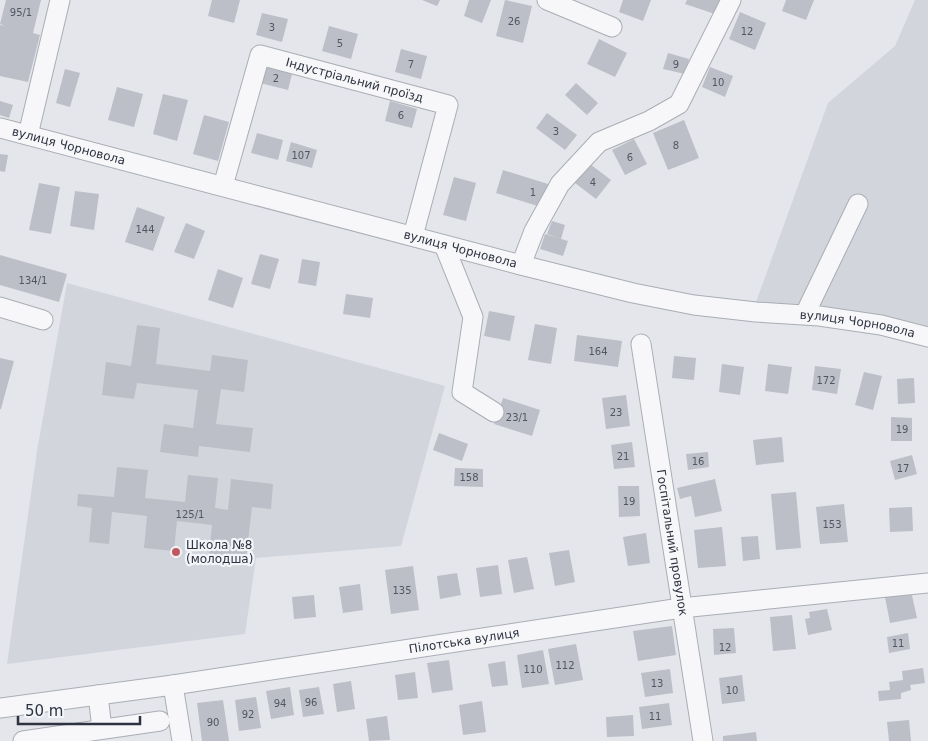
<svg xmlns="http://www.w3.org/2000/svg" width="928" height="741" viewBox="0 0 928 741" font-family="'DejaVu Sans',sans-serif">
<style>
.built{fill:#d2d5dc}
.building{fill:#bcbfc7}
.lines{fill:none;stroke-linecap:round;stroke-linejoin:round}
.minor-casing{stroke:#a9adb5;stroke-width:21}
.minor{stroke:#f7f7f9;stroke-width:19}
.poi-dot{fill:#c2575e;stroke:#f4f5f8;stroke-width:2}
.labels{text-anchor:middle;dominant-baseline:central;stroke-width:4.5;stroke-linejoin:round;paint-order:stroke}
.number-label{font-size:10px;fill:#515662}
.street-label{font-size:12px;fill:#2d3341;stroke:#f4f5f8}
.poi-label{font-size:12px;fill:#2d3341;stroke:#f4f5f8;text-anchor:start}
</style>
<rect width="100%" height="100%" fill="#e4e6eb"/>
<path class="built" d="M915 0H928V329L820 308 756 302 828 103 895 46Z
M67 283 445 386 401 546 256 558 245 634 7 664 37 451Z"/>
<path class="building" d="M6 0H41L33 33 40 35 28 82 0 76V25L5 26 0 24Z
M212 0H240L234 23 208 16Z
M422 0H440L437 6Z
M469 0H491L482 23 464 16Z
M505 0 532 6 523 43 496 36Z
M623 0H651L643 21 619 12Z
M687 0H723L718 15 685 4Z
M786 0H814L806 20 782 11Z
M740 12 766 23 755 50 729 39Z
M262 13 288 19 282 42 256 35Z
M329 26 358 34 351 59 322 51Z
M599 39 627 53 615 77 587 64Z
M401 49 427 56 421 79 395 72Z
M668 53 689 59 685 74 663 69Z
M264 66 292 74 288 90 260 83Z
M710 67 733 76 725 97 702 87Z
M65 69 80 73 70 107 56 103Z
M576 83 598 103 587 115 565 95Z
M117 87 143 94 134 127 108 120Z
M163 94 188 100 177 141 153 134Z
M0 101 13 105 9 118 0 115Z
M390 101 417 109 412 128 385 121Z
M547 113 577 135 565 150 536 128Z
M204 115 229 122 218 161 193 154Z
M684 120 699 158 668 170 653 133Z
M257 133 283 140 278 160 251 153Z
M634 139 647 164 625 175 612 150Z
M291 142 317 150 312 168 286 161Z
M0 154 8 155 5 172 0 171Z
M590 164 611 180 596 199 575 183Z
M503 170 548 184 541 207 496 193Z
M454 177 476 183 466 221 443 215Z
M39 183 60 187 51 234 29 230Z
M75 191 99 194 94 230 70 226Z
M137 207 165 217 153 251 125 242Z
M552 221 565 225 561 239 547 234Z
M186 223 205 231 194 259 174 252Z
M545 234 568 241 563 256 540 249Z
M260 254 279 259 270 289 251 284Z
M0 255 67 274 59 302 0 285Z
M302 259 320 262 316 286 298 283Z
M218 269 243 278 233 308 208 300Z
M346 294 373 298 370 318 343 314Z
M489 311 515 316 510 341 484 336Z
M535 324 557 328 551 364 528 360Z
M137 325 160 328 156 364 210 371 212 355 248 360 244 392 221 389 216 424 253 428 250 452 199 446 198 457 160 452 164 424 193 428 198 390 137 383 134 399 102 395 106 362 131 366Z
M577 335 622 341 618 367 574 361Z
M674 356 696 358 694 380 672 378Z
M0 358 14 361 1 409H0Z
M722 364 744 367 740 395 719 392Z
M768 364 792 367 788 394 765 391Z
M815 366 841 369 837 394 812 390Z
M864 372 882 376 873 410 855 405Z
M914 378 915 403 898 404 897 379Z
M626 395 630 426 606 429 602 398Z
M503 398 540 410 532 436 494 424Z
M891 417 912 418V441H891Z
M439 433 468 444 462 461 433 450Z
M782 437 784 462 756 465 753 440Z
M632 442 635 467 614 469 611 445Z
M708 452 709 467 688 470 686 454Z
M912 455 917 474 895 480 890 461Z
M117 467 148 470 145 498 185 502 188 475 218 478 215 508 228 510 231 479 273 484 271 509 252 507 246 559 209 555 212 525 177 521 174 551 144 548 147 516 112 512 109 544 89 542 92 508 77 506 78 494 114 497Z
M455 468 483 469V487L454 486Z
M715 479 722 511 695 517 691 496 680 499 677 488Z
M618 486H639L640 516 619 517Z
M796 492 801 548 776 550 771 494Z
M844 504 848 542 820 544 816 507Z
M912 507 913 531 890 532 889 508Z
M722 527 726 566 698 568 694 530Z
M646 533 650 563 628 566 623 537Z
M758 536 760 559 743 561 741 537Z
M569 550 575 582 555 586 549 553Z
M527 557 534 589 514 593 508 560Z
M498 565 502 594 480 597 476 568Z
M413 566 419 610 391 614 385 570Z
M457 573 461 595 440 599 437 576Z
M360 584 363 610 343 613 339 587Z
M911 591 917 618 890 623 885 597Z
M314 595 316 617 294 619 292 597Z
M827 609 832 630 808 635 805 619 810 618 809 612Z
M792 615 796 649 773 651 770 617Z
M672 626 676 655 638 661 633 631Z
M734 628 736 653 714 655 713 629Z
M908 633 910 649 889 653 887 637Z
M576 644 583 680 555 685 548 649Z
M543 650 549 684 522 688 517 655Z
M449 660 453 690 432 693 427 663Z
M505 661 508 685 492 687 488 664Z
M923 668 925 683 910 685 911 690 901 693V699L879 701 878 691 890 690 889 682 903 680 902 671Z
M670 669 673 693 645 697 641 673Z
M415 672 418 698 398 700 395 675Z
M742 675 745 701 722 704 719 678Z
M351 681 355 709 337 712 333 684Z
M290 687 294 715 271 719 266 691Z
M319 687 324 714 303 717 299 690Z
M256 697 261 728 239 731 235 700Z
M223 700 229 741H202L197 703Z
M482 701 486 732 463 735 459 705Z
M669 703 672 725 642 729 639 707Z
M633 715 634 736 607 737 606 717Z
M387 716 390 740 369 741 366 719Z
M909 720 911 741H889L887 722Z
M756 732 757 741H723V736Z"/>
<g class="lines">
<g class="minor-casing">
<g id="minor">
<path d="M547 0 612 27"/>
<path id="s1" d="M0 128 521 265 633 293 694 305 756 312 819 316 881 325 928 337"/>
<path d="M28 135 60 0"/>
<path id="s2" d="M223 186 260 55 448 105 413 236"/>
<path d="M444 245 473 317 462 392 494 412"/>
<path d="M521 265 534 231 560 184 599 142 649 121 679 104 731 0"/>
<path d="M0 307 43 320"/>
<path d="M805 314 858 204"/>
<path id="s3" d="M641 344 703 741"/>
<path d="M173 685 182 741"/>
<path d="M98 695 102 729"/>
<path id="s4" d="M0 708 173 685 681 608 928 583"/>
<path d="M23 741 160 721"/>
</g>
</g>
<use href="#minor" class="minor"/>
</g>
<circle class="poi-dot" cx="176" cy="552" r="5"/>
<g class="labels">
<g class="number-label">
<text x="21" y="12">95/1</text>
<text x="514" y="21">26</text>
<text x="272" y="27">3</text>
<text x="747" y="31">12</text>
<text x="340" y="43">5</text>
<text x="411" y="64">7</text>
<text x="676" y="64">9</text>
<text x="276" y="78">2</text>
<text x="718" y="82">10</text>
<text x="401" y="115">6</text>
<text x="556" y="131">3</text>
<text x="676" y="145">8</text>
<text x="301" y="155">107</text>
<text x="630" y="157">6</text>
<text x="593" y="182">4</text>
<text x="533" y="192">1</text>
<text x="145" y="229">144</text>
<text x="33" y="280">134/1</text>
<text x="598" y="351">164</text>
<text x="826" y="380">172</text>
<text x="616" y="412">23</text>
<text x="517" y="417">23/1</text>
<text x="902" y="429">19</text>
<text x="623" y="456">21</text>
<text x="698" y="461">16</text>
<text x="903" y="468">17</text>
<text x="469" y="477">158</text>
<text x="629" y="501">19</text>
<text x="190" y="514">125/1</text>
<text x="832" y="524">153</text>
<text x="402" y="590">135</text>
<text x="898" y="643">11</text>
<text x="725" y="647">12</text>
<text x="565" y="665">112</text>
<text x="533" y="669">110</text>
<text x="657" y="683">13</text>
<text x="732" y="690">10</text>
<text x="311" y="702">96</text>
<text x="280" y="703">94</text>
<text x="248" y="714">92</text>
<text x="655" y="716">11</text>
<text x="213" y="722">90</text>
</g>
<g class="street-label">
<text stroke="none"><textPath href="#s2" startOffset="234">Індустріальний проїзд</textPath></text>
<text stroke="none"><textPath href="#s1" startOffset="71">вулиця Чорновола</textPath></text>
<text stroke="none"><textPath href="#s1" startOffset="476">вулиця Чорновола</textPath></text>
<text stroke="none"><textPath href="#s1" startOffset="881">вулиця Чорновола</textPath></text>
<text stroke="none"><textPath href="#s3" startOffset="201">Госпітальний провулок</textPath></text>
<text stroke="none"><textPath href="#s4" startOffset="469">Пілотська вулиця</textPath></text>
</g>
<g class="poi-label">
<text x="186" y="545">Школа №8<tspan x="186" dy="14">(молодша)</tspan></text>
</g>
</g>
<path d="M18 716v8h122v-8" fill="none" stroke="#2d3341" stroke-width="2.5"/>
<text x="25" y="716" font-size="15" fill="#2d3341" stroke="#f4f5f8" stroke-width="4" paint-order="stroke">50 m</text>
</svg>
